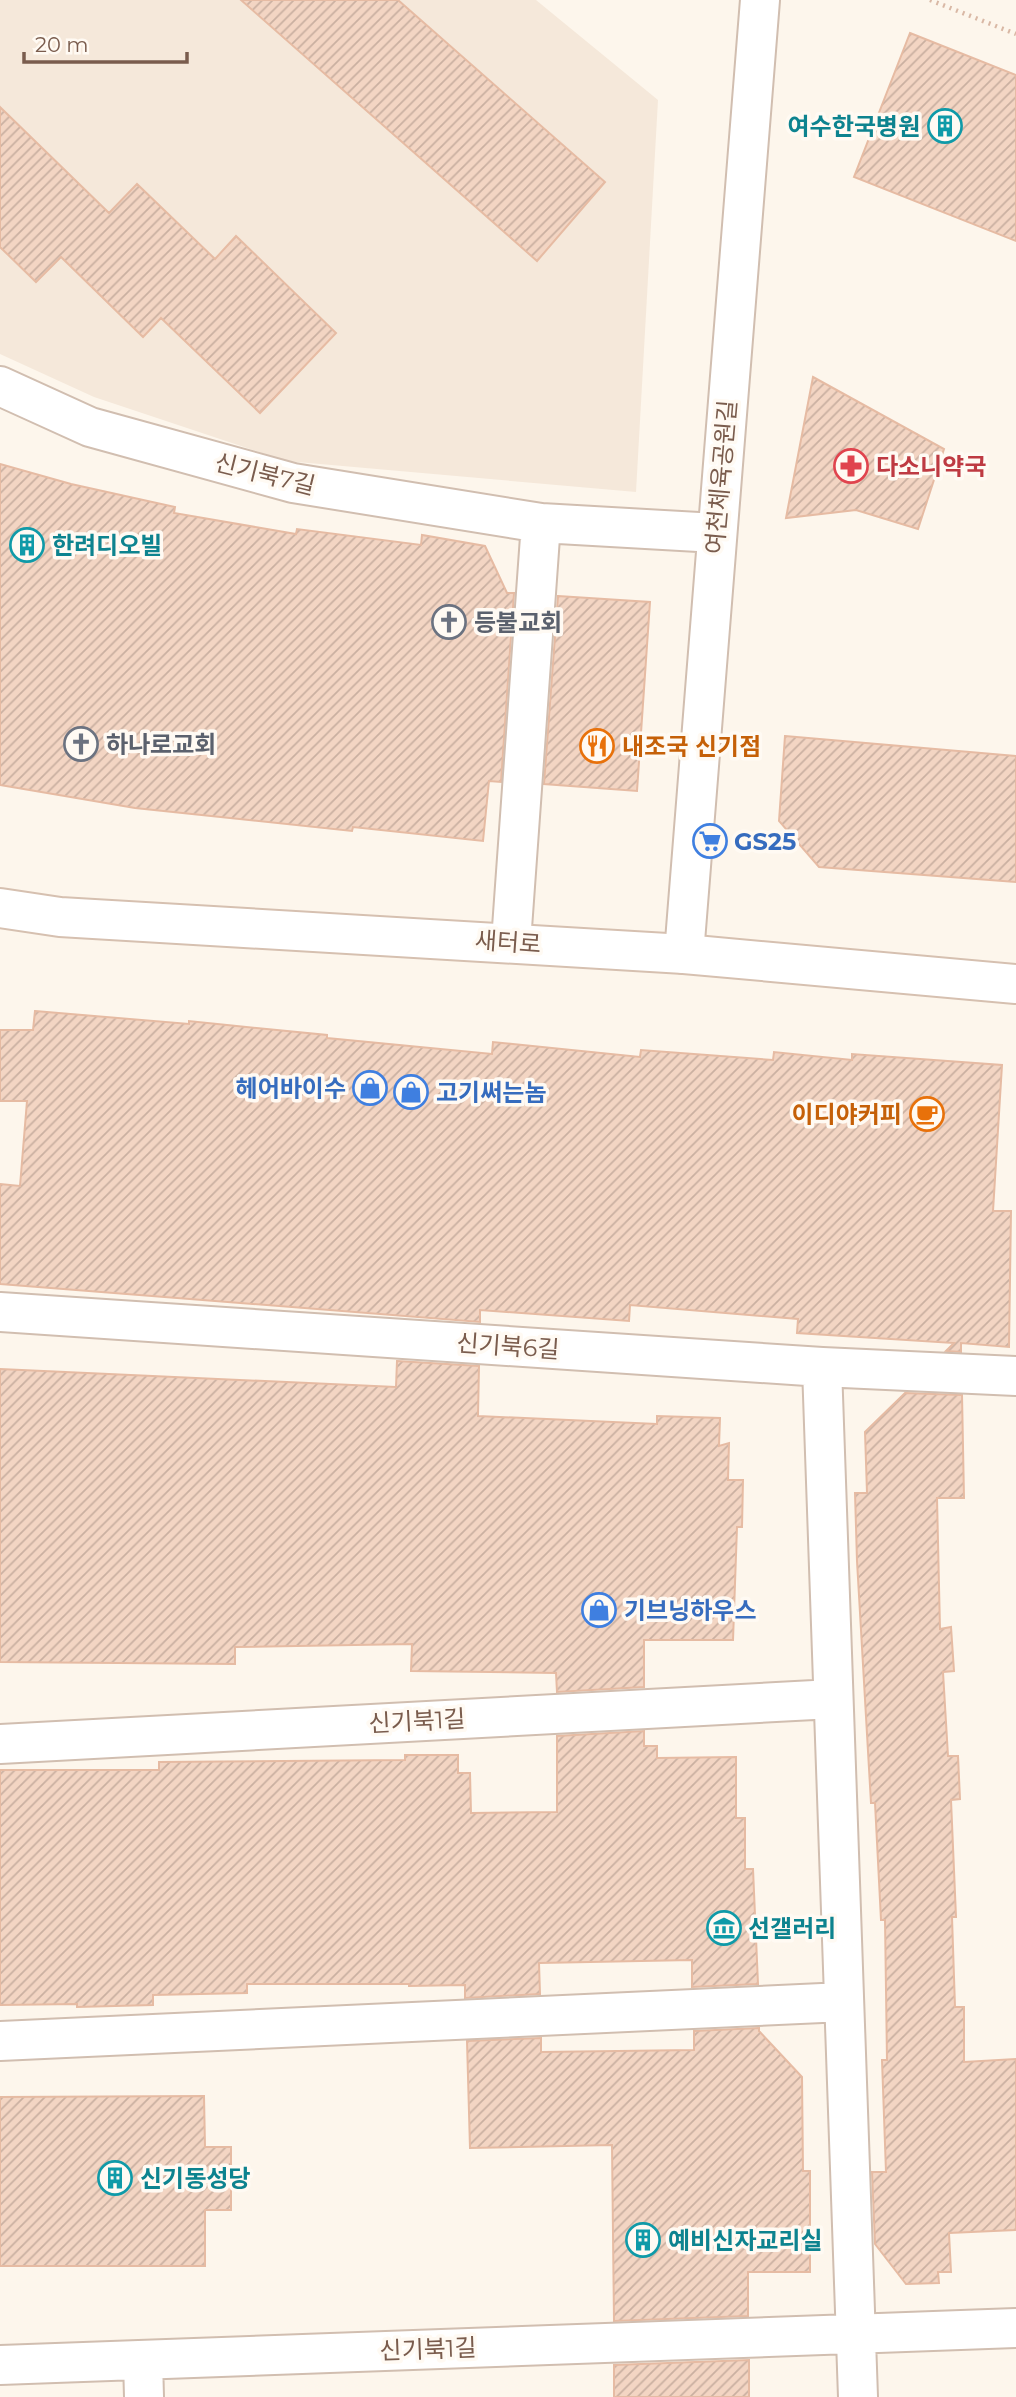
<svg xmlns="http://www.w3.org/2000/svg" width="1016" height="2397" viewBox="0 0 1016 2397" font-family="Montserrat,'Noto Sans KR',sans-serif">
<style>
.residential{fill:#f5e8da}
.building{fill:url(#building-hatch);stroke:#e6bba3;stroke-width:2}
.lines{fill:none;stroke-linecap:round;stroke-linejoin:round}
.street-casing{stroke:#d1beb0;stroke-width:42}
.secondary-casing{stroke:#d6c0b0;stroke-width:42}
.path{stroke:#d9b8a5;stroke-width:4.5;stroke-dasharray:2 5;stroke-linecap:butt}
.street{stroke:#fff;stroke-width:38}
.secondary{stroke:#fff;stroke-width:38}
.labels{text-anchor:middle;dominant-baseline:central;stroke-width:7;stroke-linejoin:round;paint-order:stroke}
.culture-label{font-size:24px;font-weight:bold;fill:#0d838f;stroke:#fffaf3;text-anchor:start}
.health-label{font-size:24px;font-weight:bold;fill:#be3a42;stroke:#fffaf3;text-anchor:start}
.street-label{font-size:24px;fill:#7a5c4d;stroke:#fffaf3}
.worship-label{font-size:24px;font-weight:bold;fill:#5b616d;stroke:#fffaf3;text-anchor:start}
.food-label{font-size:24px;font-weight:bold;fill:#c56008;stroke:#fffaf3;text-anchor:start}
.shop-label{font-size:24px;font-weight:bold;fill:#366cbe;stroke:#fffaf3;text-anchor:start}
</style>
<defs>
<pattern id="building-hatch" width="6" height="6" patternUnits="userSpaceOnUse" patternTransform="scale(1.75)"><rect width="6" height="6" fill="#f3d5c3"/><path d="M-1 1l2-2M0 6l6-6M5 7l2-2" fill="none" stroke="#cab0a1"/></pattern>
</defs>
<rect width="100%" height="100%" fill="#fdf6ec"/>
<path class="residential" d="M0 0H536L658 100 636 492 286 461 94 397 0 354Z"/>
<path class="building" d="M241 0H398L605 182 537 261Z
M910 33 1016 75V241L854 177Z
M0 107 109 213 137 184 215 259 236 236 336 333 260 413 161 318 143 337 61 257 36 282 0 247Z
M813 377 944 449 918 529 856 510 786 518Z
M0 464 71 484 175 507 174 513 296 534 297 529 421 545 422 535 485 546 507 593H514L501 782 489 781 483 841 353 827 352 831 135 808 0 785Z
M558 596 650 602 637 791 544 784Z
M785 736 1016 756V882L819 867 779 821Z
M35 1011 189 1024V1021L227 1025 327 1035V1038L492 1054 493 1042 640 1057 641 1050 773 1060 774 1052 852 1060V1054L1002 1065 993 1211H1011L1009 1347 961 1343V1352L946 1351 954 1343 797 1333 798 1319 630 1305 629 1321 480 1310V1322L0 1284V1184L20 1186 27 1101H0V1030H33Z
M397 1361 479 1366 478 1416 657 1424V1416L720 1418 719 1446 729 1443 728 1480H743L742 1527H737L733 1640H644V1687L557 1692 556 1673 411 1671 412 1644 235 1647V1664L0 1662V1369L396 1387Z
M905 1393 962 1395 964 1498H937L940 1629 951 1627 954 1671 943 1672 948 1756H958L960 1799 951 1800 956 1917H952L955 2007H964V2062L1016 2059V2230L949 2233 951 2272H938L939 2283 906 2284 875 2244 872 2172H886L882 2060H887L885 1920H881L875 1803H871L857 1561 855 1493H867L865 1432Z
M644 1731V1746H657V1758L736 1757V1818H745V1869H753L758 1984 692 1987V1960L539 1963 540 1994 465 1998V1985L409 1986V1984H247V1993L153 1995V2005L77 2007V2004L0 2005V1770H159V1762L405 1760V1755H458V1773H470L471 1813 557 1812V1736Z
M759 2028V2031L802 2077 803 2171H810V2272H748V2316L614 2321 612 2145 470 2148 467 2041 541 2038V2052L694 2050V2031Z
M204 2096 205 2147H231V2210H205V2266H0V2097Z
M749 2360V2397H614V2365Z"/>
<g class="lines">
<g class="street-casing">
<path id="street" d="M0 386 90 427 293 483 541 523 716 533
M511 942 541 523
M684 954 760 0
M0 1312 822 1367 1016 1376
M822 1367 858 2397
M0 1744 833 1699
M0 2041 844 2002
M143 2360 144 2397
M0 2365 1016 2328"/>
</g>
<g class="secondary-casing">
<path id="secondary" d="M0 908 60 917 684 954 1016 984"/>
</g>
<path class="path" d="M930 0 1016 34"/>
<use href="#street" class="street"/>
<use href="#secondary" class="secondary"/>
</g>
<defs>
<g id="building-ring" transform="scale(1.75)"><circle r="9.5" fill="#fffaf3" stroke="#0f9aa8" stroke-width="1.5"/><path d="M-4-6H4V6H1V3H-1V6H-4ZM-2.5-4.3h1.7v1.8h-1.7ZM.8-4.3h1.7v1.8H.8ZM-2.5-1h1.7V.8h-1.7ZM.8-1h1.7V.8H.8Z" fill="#0f9aa8"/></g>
<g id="pharmacy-ring" transform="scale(1.75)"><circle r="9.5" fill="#fffaf3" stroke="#e0444e" stroke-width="1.5"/><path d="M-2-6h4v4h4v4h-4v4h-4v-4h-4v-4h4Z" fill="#e0444e"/></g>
<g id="church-ring" transform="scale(1.75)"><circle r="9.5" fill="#fffaf3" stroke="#6b7280" stroke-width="1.5"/><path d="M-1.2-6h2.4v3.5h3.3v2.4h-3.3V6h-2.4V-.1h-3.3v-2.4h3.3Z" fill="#6b7280"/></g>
<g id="restaurant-ring" transform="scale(1.75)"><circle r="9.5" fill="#fffaf3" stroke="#e8710a" stroke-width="1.5"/><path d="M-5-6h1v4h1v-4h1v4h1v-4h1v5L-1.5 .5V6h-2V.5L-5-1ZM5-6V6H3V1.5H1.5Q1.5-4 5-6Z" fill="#e8710a"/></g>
<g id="supermarket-ring" transform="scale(1.75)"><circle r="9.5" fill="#fffaf3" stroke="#3f7fe0" stroke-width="1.5"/><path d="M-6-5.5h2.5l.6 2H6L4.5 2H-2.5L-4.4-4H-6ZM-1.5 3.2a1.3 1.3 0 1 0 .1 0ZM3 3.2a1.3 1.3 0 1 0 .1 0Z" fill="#3f7fe0"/></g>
<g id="shop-ring" transform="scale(1.75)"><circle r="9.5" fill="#fffaf3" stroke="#3f7fe0" stroke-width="1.5"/><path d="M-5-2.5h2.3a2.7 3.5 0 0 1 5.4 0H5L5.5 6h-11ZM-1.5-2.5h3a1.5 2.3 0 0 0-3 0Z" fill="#3f7fe0"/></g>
<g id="cafe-ring" transform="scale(1.75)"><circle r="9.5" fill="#fffaf3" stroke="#e8710a" stroke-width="1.5"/><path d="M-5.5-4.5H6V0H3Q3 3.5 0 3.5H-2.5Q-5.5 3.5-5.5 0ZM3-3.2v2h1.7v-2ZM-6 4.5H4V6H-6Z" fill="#e8710a"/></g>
<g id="museum-ring" transform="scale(1.75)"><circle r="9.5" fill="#fffaf3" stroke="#0f9aa8" stroke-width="1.5"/><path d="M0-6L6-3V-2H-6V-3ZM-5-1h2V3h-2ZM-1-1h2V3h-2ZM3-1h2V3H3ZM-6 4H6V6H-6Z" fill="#0f9aa8"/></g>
</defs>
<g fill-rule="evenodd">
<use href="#building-ring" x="945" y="126"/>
<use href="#pharmacy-ring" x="851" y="466"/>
<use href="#building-ring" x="27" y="545"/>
<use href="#church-ring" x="449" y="622"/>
<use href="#church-ring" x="81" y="744"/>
<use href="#restaurant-ring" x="597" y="746"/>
<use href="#supermarket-ring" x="710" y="841"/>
<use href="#shop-ring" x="370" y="1088"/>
<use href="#shop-ring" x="411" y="1092"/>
<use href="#cafe-ring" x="927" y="1114"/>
<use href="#shop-ring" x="599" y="1610"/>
<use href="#museum-ring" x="724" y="1928"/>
<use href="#building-ring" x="115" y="2178"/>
<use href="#building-ring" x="643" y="2240"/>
</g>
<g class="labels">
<g class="culture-label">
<text x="920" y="126" text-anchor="end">여수한국병원</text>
<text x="52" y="545">한려디오빌</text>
<text x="748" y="1928">선갤러리</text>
<text x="140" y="2178">신기동성당</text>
<text x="668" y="2240">예비신자교리실</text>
</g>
<g class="health-label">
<text x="876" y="466">다소니약국</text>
</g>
<g class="street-label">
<text transform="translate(265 474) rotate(14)">신기북7길</text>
<text transform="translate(721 477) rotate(-85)">여천체육공원길</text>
<text transform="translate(508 942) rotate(4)">새터로</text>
<text transform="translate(508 1346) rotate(4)">신기북6길</text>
<text transform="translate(417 1721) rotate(-3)">신기북1길</text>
<text transform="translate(428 2349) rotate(-2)">신기북1길</text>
</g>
<g class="worship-label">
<text x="474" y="622">등불교회</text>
<text x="106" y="744">하나로교회</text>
</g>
<g class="food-label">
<text x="622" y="746">내조국 신기점</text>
<text x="902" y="1114" text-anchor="end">이디야커피</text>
</g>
<g class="shop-label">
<text x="734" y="841">GS25</text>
<text x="346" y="1088" text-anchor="end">헤어바이수</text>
<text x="436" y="1092">고기써는놈</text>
<text x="624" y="1610">기브닝하우스</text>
</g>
</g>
<path d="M24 52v10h163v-10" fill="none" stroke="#7a5c4d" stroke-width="3.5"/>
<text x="35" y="52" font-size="21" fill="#7a5c4d" stroke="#fffaf3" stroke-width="5" paint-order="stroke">20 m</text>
</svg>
